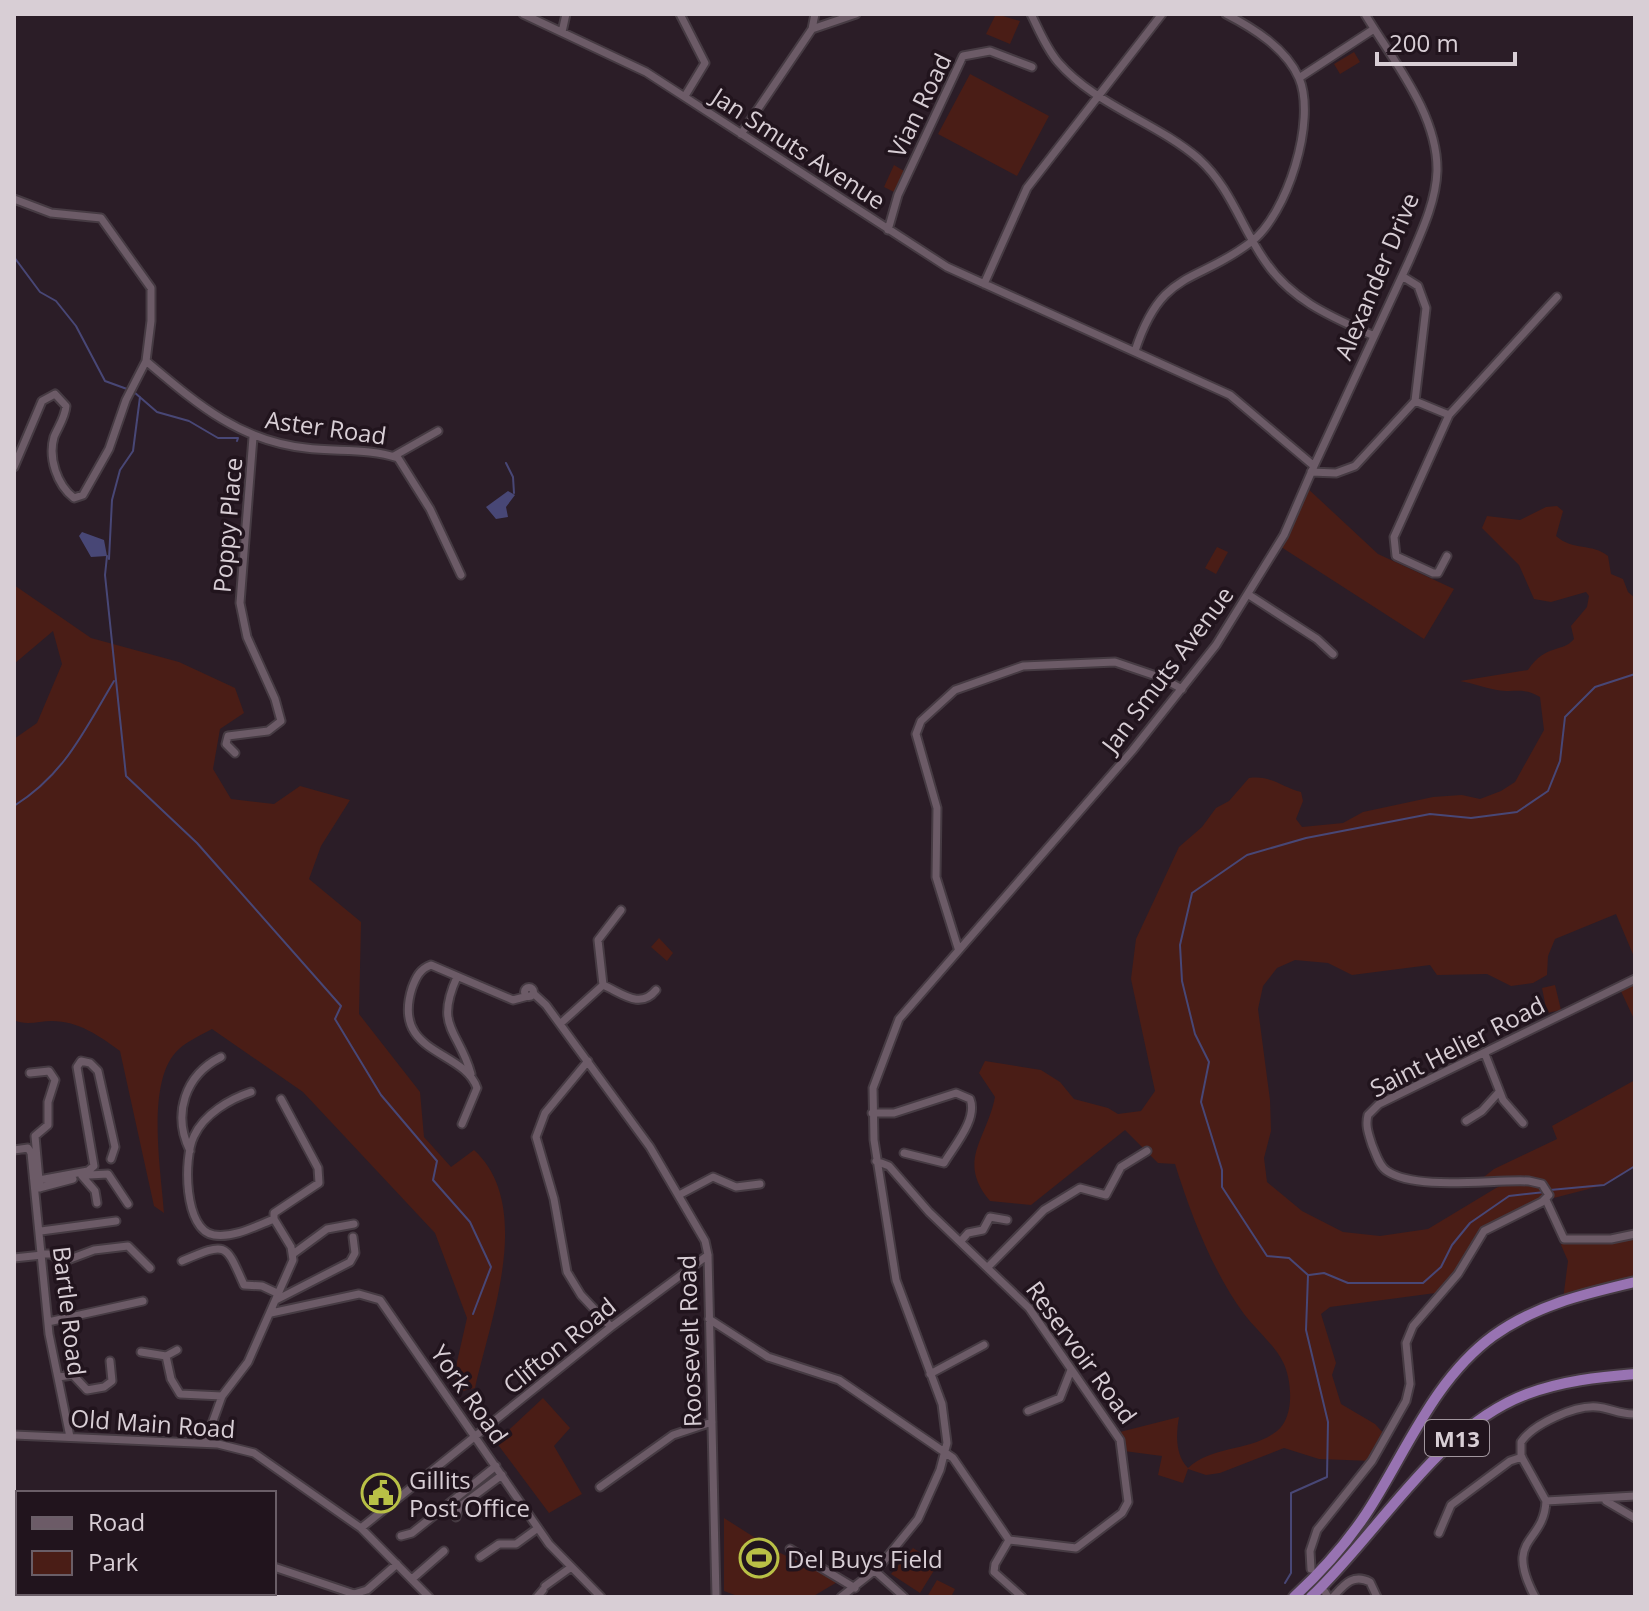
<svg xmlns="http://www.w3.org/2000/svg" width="1649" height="1611" viewBox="0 0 1649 1611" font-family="'Open Sans',sans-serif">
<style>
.green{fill:#4a1d16}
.water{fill:#484776}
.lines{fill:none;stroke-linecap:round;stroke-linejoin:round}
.stream{stroke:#484776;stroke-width:2}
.minor-casing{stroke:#463b43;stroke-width:11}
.highway-casing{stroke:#463b43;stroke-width:14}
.minor{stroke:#6c5b67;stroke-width:7}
.highway{stroke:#9873b2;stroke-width:10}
.labels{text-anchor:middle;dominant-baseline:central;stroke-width:7;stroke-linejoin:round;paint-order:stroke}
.shield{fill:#21141d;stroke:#a1969e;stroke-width:2}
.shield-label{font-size:22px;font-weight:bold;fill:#d8ced5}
.street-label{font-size:24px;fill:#d8ced5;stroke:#21141d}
.poi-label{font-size:24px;fill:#d8ced5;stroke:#21141d;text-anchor:start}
</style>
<rect width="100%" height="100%" fill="#2b1d27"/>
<path class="green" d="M996 14 1020 21 1010 44 986 34Z
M1354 52 1360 62 1340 74 1334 64Z
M970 74 1049 116 1017 176 938 134Z
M894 165 904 171 894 192 884 187Z
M1305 486 1378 554 1454 589 1424 639 1278 545Z
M1557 506 1563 511 1556 536C1573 551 1592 543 1608 556L1611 574 1623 579 1628 592 1635 598V959L1616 914 1555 939 1548 956 1547 975 1533 983 1511 986 1487 974 1437 975 1430 965 1352 975 1328 963 1295 960 1277 968 1263 986 1258 1009 1270 1100 1271 1131 1264 1158 1267 1182 1302 1211 1343 1232 1380 1236 1428 1229 1496 1188 1515 1181 1480 1180 1494 1169 1557 1139 1552 1126 1635 1080V1166L1604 1185 1546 1200 1488 1228 1443 1292 1330 1307 1321 1314 1336 1363 1332 1375 1341 1404 1375 1424 1386 1436 1372 1461 1319 1459 1284 1448 1220 1473 1206 1475 1188 1469 1183 1483 1158 1475 1162 1456 1124 1451 1116 1433 1179 1417C1176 1434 1175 1455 1188 1468 1213 1445 1251 1452 1277 1431 1295 1417 1292 1380 1283 1362 1274 1344 1256 1330 1244 1314 1212 1270 1191 1215 1175 1164L1158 1163 1125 1130 1031 1205 990 1201C956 1161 987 1139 995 1097L979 1073 985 1061 1041 1070 1060 1082 1074 1099 1108 1108 1118 1114 1141 1111 1155 1091 1131 979 1136 939 1179 847 1202 827 1216 808 1229 801 1249 778C1271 775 1281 787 1301 792L1303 801 1296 819 1302 827 1343 823 1363 812 1433 797 1462 795 1480 799 1501 791 1515 782 1544 730 1540 697C1525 687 1513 693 1497 690 1484 688 1473 683 1460 681L1528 670C1546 643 1563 653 1574 639L1571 626 1587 607 1589 596 1586 592 1551 602 1534 599 1519 565 1482 528 1487 516 1520 520 1546 507Z
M1217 547 1228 552 1216 574 1205 568Z
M14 585 91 638 179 662 235 688 244 713 220 729 213 769 231 799 274 804 300 786 350 800 321 846 309 879 361 922 359 1014 420 1092 424 1137 451 1167 474 1150C535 1206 490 1320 475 1388L459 1392 454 1375 467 1318 435 1233 303 1092 212 1029C201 1035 188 1041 179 1049 145 1079 161 1170 164 1213L154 1206 120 1051C100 1036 78 1021 52 1021 39 1021 26 1026 14 1020V739L37 723 62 664 53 631 14 664Z
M659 938 673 953 667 961 651 947Z
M1635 979V1021L1619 987Z
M1555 985 1561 1010 1547 1013 1542 988Z
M1635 1234V1282L1563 1300 1568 1261 1561 1245 1564 1239H1611Z
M543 1398 570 1428 554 1446 582 1494 549 1513 496 1442Z
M724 1518 776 1551 839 1581 812 1597H740L724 1591Z
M913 1548 924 1555 923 1559 938 1564 920 1593 891 1574Z
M937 1580 955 1589 951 1597H927Z"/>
<path class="water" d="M508 491 515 495 506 507 508 517 496 519 486 507Z
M82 532 104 540 107 556 91 557 79 536Z"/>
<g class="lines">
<path class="stream" d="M14 257 40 292 56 301 76 326 105 381 127 389
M134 392 157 412 189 421 218 438H238L237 441
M506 463 513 477 514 493
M107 556 105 575 126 776 197 843 341 1006 335 1019 381 1095 437 1161 433 1180 470 1222 491 1267 473 1314
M109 559 112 500 120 470 133 451 140 397
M14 806C65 774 84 731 114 681
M1550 1190 1604 1185 1635 1166
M1309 1275 1324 1273 1348 1283H1423L1441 1267 1452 1245 1470 1223 1509 1196 1545 1192
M1285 1583 1291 1573V1493L1327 1477 1328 1422 1306 1330 1308 1275 1289 1258 1267 1256 1222 1187V1170L1201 1102 1209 1062 1195 1034 1182 981 1180 945 1192 893 1247 855 1306 838 1430 814 1471 818 1517 812 1548 791 1560 761 1565 717 1595 687 1635 674"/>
<g class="minor-casing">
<path id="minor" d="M523 14 646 72 947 267 1230 395 1314 466 1284 535 1216 645 1132 751 899 1019 873 1088 874 1140 896 1280 942 1404 947 1443 940 1470 918 1519 879 1567 841 1597
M680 14 705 63 685 96
M1031 14C1039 30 1046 48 1058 62 1095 105 1156 122 1199 159 1231 188 1241 227 1265 261 1292 301 1332 317 1374 336
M812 29 815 14
M562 32 566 14
M1299 78 1374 29
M741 134 812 29 856 14
M14 199 51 213 101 218 151 288V321L146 361 126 400 109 449 83 495 74 498C57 485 48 458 54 437 58 427 65 418 66 406L55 394 42 401 14 467
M888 230 898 195 963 56 990 51 1032 67
M984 284 1027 188 1162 14
M1135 351C1162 268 1195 285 1251 242 1287 215 1317 120 1299 78 1286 48 1253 28 1226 14
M146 361C196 403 239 441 306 448 336 452 369 448 398 458L430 509 461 575
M1415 401 1449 415
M394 456 438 431
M1314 466 1409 261C1421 233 1436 202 1437 171 1438 114 1393 61 1365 14
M1311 472 1336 473 1355 466 1415 401 1426 308 1418 286 1402 276
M1447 556 1438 573H1433L1396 556 1394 537 1449 415 1557 297
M1249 595 1317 639 1333 654
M235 753 226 744 228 736 268 731 281 721 275 699 247 637 240 603 253 437
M958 948 936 877 937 808 916 734 921 721 955 690 1023 666 1115 662 1162 678 1182 689
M457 977C434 1028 459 1030 471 1074
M603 985 598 940 621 910
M524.5 992a4.5 4.5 0 1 1 9 0a4.5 4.5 0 1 1-9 0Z
M533 993 546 1005 650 1147 705 1241 708 1255 716 1597
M560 1024 603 985C622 993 640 1010 656 990
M1485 1054 1503 1100 1523 1123
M588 1061 545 1113 536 1137 554 1199 567 1272 581 1295 611 1327
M30 1073 49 1071 55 1080 48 1102V1125L35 1136 39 1180
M251 1092C230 1099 204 1114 194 1136 183 1158 184 1231 214 1235 234 1238 256 1226 274 1219V1213L319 1183 318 1168 281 1099
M872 1113H894L956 1093 970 1099C978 1119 954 1146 944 1163L904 1153
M1466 1121 1482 1111 1499 1092
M462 1124 477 1088C464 1049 391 1055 412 988 416 977 420 969 431 965L513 1000 528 996
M14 1150 28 1148 31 1153 49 1334 70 1437
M190 1151C172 1114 185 1075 221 1057
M89 1175 108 1174 128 1204
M82 1176 95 1191 97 1203
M39 1188 73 1179
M40 1188 39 1180 88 1171 94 1166 77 1067 81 1061 90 1063 98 1071 115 1147 111 1159
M679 1195 713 1177 736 1187 760 1184
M1546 1200 1564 1239H1611L1635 1234
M41 1231 116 1221
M961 1241 968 1233 983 1230 990 1217 1007 1220
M42 1254H51L62 1262 94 1250 128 1246 150 1268
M293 1254 327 1229 354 1224
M14 1258 42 1255
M182 1261C227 1242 225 1242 244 1285L262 1286 279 1294
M989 1266 1044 1210 1080 1188 1106 1195 1121 1167 1147 1151
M276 1300 350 1262 355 1253 353 1237
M271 1313 359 1294 380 1300 549 1544 601 1597
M709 1319 768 1357 839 1380 953 1458 1009 1540 1076 1548 1122 1513 1128 1502 1120 1440 1029 1308 929 1212 889 1166 876 1161
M48 1322 143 1301
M141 1352 166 1356 171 1379 180 1394 222 1396
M166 1356 177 1350
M68 1374 74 1355
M930 1374 984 1345
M58 1377 73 1375 87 1390 104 1387 112 1381 110 1361
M1028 1411 1060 1398 1071 1370
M14 1435 218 1444 254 1453 361 1528 429 1597
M205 1443 222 1396 248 1362 293 1260 291 1247 274 1219
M600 1487 673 1435 712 1422
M1546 1501 1635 1496
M1606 1501 1635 1518
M14 1506 18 1509
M456 1517 459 1507 502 1475
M361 1528 611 1327 708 1255
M1439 1533 1451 1505 1510 1461 1522 1457
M401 1536 412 1533 496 1466
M1009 1540 995 1564 994 1572 1022 1597
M790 1549 855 1588
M480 1557 499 1544H516L538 1528
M274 1567 354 1594 367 1590 397 1564
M1311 1569 1310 1551 1317 1530 1372 1461 1406 1401 1410 1384 1406 1343 1413 1326 1458 1274 1484 1231 1542 1202 1549 1195 1542 1184 1529 1181C1492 1179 1417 1191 1387 1171 1379 1166 1376 1154 1372 1145 1369 1135 1365 1126 1368 1115L1379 1104 1635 979
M875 1571 904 1597
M412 1579 444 1551
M545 1586 570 1568
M1325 1592 1328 1597
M537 1597 543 1590
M1333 1597C1344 1585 1353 1573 1370 1582L1377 1597
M1535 1597C1503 1536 1544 1545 1546 1501L1521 1456V1442C1533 1424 1575 1405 1597 1407 1610 1408 1621 1415 1635 1414"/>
</g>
<g class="highway-casing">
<path id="highway" d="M14 1574 18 1576
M14 1584 18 1585
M46 1593 59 1597
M77 1593 90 1597
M1294 1597C1321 1572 1346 1544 1366 1514 1406 1453 1433 1380 1493 1336 1536 1305 1584 1294 1635 1282
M1311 1597C1379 1533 1438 1427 1527 1394 1562 1381 1598 1377 1635 1374"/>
</g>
<use href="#minor" class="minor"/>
<use href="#highway" class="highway"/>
</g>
<defs>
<g id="civic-ring" transform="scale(2)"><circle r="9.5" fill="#21141d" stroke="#b9c046" stroke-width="1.5"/><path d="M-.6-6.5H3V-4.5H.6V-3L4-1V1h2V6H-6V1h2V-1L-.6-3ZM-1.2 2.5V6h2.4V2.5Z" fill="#b9c046"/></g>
<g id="stadium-ring" transform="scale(2)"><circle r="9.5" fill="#21141d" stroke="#b9c046" stroke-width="1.5"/><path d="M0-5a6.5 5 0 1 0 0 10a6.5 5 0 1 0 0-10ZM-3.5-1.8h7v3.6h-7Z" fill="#b9c046"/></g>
</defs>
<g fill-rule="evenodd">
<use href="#civic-ring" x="381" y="1493"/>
<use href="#stadium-ring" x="759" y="1558"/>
</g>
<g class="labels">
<rect class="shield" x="1425" y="1420" width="64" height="36" rx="6"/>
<g class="shield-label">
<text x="1457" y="1438">M13</text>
</g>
<g class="street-label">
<text transform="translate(919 105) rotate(-64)">Vian Road</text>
<text transform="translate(799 148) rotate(33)">Jan Smuts Avenue</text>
<text transform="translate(1376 276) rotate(-67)">Alexander Drive</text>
<text transform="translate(326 427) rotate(8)">Aster Road</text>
<text transform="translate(227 525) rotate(-85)">Poppy Place</text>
<text transform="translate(1167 669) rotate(-53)">Jan Smuts Avenue</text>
<text transform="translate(1457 1046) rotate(-27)">Saint Helier Road</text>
<text transform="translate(70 1311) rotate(83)">Bartle Road</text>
<text transform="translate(689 1341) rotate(-92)">Roosevelt Road</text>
<text transform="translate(559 1345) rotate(-39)">Clifton Road</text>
<text transform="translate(1082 1352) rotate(54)">Reservoir Road</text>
<text transform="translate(470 1394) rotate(55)">York Road</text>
<text transform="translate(153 1423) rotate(4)">Old Main Road</text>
</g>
<g class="poi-label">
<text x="409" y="1479">Gillits<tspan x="409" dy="28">Post Office</tspan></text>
<text x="787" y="1558">Del Buys Field</text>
</g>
</g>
<rect width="1649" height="1611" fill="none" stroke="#d8ced5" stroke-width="32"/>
<rect x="16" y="1491" width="260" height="104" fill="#21141d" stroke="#6a5e67" stroke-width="2"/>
<rect x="32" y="1517" width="40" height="12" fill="#6c5b67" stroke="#6a5e67" stroke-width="2"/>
<text x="88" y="1531" font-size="24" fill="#d8ced5">Road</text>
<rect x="32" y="1551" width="40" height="24" fill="#4a1d16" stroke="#6a5e67" stroke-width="2"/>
<text x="88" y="1571" font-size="24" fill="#d8ced5">Park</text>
<path d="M1377 52v12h138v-12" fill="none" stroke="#d8ced5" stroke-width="4"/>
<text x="1389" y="52" font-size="24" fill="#d8ced5" stroke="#21141d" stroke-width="6" paint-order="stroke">200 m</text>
</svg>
